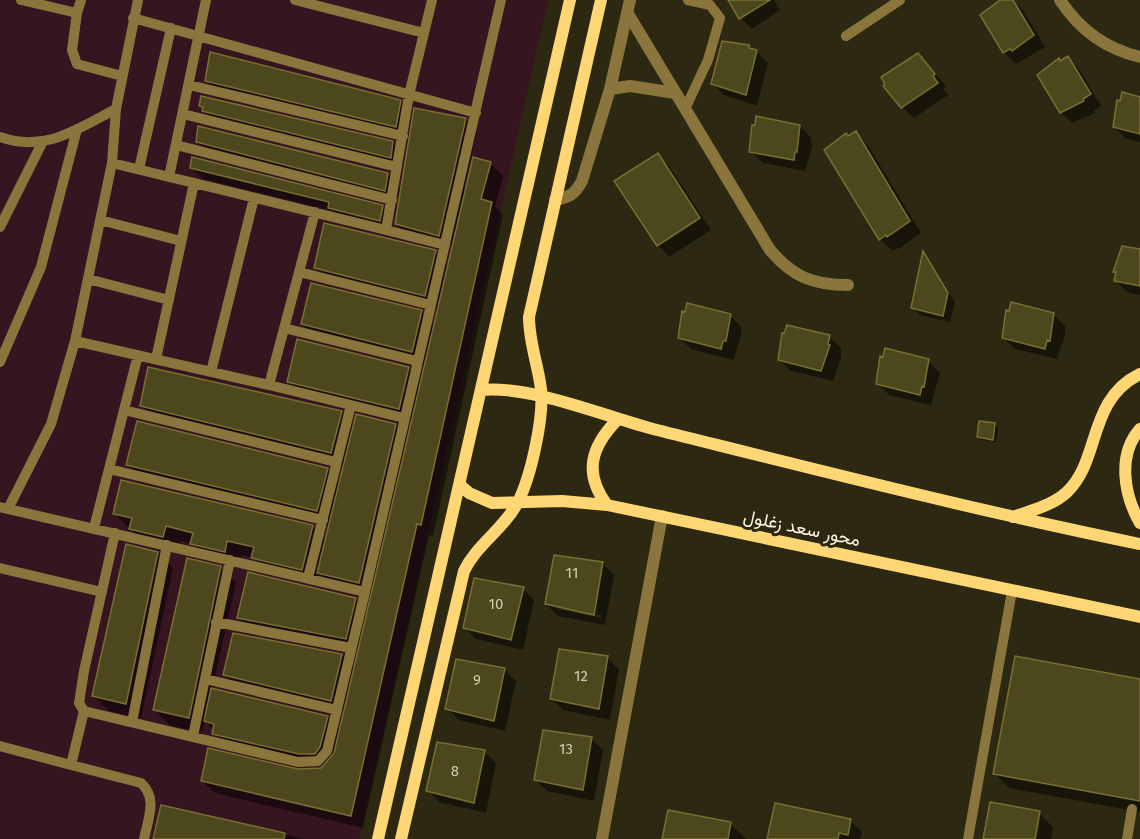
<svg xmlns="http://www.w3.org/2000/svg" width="1140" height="839" viewBox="0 0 1140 839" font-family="'Fira Sans',Vazirmatn,sans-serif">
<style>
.green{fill:#361420}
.shadow{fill:#0007;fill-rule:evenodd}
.building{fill:#4d471d;stroke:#787030;stroke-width:1.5}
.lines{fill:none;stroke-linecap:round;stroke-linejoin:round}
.lane{stroke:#8a753d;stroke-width:10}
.street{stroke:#8a753d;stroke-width:12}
.secondary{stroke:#fed774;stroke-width:12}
.labels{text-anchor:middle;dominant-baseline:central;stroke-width:6;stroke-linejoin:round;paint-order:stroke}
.number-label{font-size:15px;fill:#d2ccac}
.street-label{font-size:18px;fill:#fff8dc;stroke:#2c2811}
</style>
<rect width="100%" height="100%" fill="#2c2811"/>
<path class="green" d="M0 0H548L359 839H0Z"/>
<path class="shadow" d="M769 0H774L780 10 752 29 742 19Z
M1008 0H1013L1023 10 1045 47 1016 64 1004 52 982 16Z
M757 52 768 63 757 106 724 95 712 84Z
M918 55 946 86 943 88 948 95 914 118 902 107Z
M1068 58 1079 69 1101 106 1094 111 1095 113 1072 123 1061 112 1060 62Z
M207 81 400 101 411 113 407 137 218 92Z
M1140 99V142L1126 139 1114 127Z
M200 105 393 143 404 154 402 168 215 122Z
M465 119 477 131 464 187 467 188 490 163 503 176 495 207 503 215 433 536 429 535 363 828 215 793 202 781 322 769 326 765H311L225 745 205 720 202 732 170 725 154 710 220 568 236 583 212 690 327 717 341 731 345 712 236 687 224 675 234 635 342 655 355 669 360 651 250 629 238 618 355 599 368 612 372 597 334 588 320 574 317 584 268 573 254 558 242 555 240 566 207 558 192 543 181 541 178 552 146 544 114 513 122 481 313 527 327 541 330 525 143 480 128 465 327 469 341 483 345 467 157 421 141 405 341 412 355 426 395 425 409 439 412 423 304 397 289 381 408 368 422 382 426 366 318 339 303 324 421 312 435 326 439 310 331 283 316 268 435 252 449 266 453 247 408 236 396 224Z
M800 126 811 138 812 147 805 171 763 163 751 151Z
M855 133 867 144 921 233 900 248 892 250 880 239 848 137Z
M197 142 387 174 399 186 396 201 209 153Z
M657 155 669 166 711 230 669 257 658 245Z
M191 168 382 207 393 218 391 231 341 219 333 211 203 179Z
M1140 251V295L1127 292 1116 281 1115 272Z
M924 254 955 302 950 322 920 315 913 308Z
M730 315 741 327V336L733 360 691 349 680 338Z
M1054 315 1065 326V335L1057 359 1015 349 1003 337Z
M829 337 841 348V358L833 381 791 371 779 359Z
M928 361 940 373 931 405 889 395 878 383Z
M995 425 998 428 996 442 982 440 978 437Z
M157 553 173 568 141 718 109 711 93 695Z
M603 564 614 575 605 625 558 616 546 604ZM557 606 601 615V618L557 609Z
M523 589 534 600 523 650 476 639 464 627Z
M607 658 619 669 610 720 563 710 551 698Z
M504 669 516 681 505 731 459 720 447 708Z
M1140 681V812L1009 788 994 773Z
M591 739 603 750 594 801 547 791 535 779Z
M485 752 496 763 486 813 439 802 428 790Z
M162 807 304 839H155Z
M1039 813 1053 827 1051 839H1036L1040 821H1036L1033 839H985Z
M850 820 862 832 860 839H769Z
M730 824 746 839H664Z"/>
<path class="building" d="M728 0H770L739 19Z
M1000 0H1013L1034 35 1012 51 1010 49 1003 53 980 15Z
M722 41 749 45V48L757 50 746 95 711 84Z
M210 52 401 100 396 127 205 81Z
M918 53 935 74 933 76 938 83 901 108 883 86 885 85 881 77Z
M1068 56 1091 94 1083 99 1084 101 1060 113 1037 75 1059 58 1060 61Z
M1122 92 1140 97V134L1113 127 1117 100 1120 101Z
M201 96 393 141 391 158 202 111 203 107 199 106Z
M414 108 466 118 439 236 395 224Z
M756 116 800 125 797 152H795L794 160 749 152 752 125H755Z
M198 126 388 173 385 191 196 142Z
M856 131 910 221 887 237 886 235 879 240 824 150 846 133 848 136Z
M658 153 700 218 657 246 614 181Z
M192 157 383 205 380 221 328 208 329 202 190 168Z
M473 157 491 162 481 199 492 202 421 525 417 524 351 816 201 781 208 748 298 769 321 768 334 753Z
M324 223 436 250 425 296 314 268Z
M1122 246 1140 249V286L1114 281 1116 272H1113Z
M923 251 948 293 943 316 911 308Z
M311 283 422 310 412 352 301 324Z
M1011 302 1054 313 1050 341 1047 340 1045 349 1002 338 1006 310 1009 311Z
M687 303 731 314 726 341H723L721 349 678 338 682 311 685 312Z
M787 325 830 335 828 344 830 345 821 371 778 360 782 333H784Z
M297 339 409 367 399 409 287 382Z
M885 348 929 359 924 387 922 386 920 395 876 384 880 356 883 357Z
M148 367 342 411 331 453 140 406Z
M356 414 396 424 359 583 317 573Z
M137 421 328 468 317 511 126 465Z
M979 421 995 423 993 440 977 437Z
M121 480 313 525 302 570 251 558 254 547 227 541 225 552 190 544 193 533 166 526 163 537 129 529 132 518 113 514Z
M126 544 158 552 126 704 92 696Z
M554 555 603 562 594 615 545 604Z
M187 558 221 566 189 718 153 710Z
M248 572 356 598 346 639 237 618Z
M474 578 524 587 511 640 463 628Z
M233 633 342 654 331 701 223 675Z
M559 649 608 656 599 709 550 699Z
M1015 656 1140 679V801L993 774Z
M456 659 505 668 494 721 445 709Z
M211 688 328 716 320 747 315 754H299L212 734 214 724 204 721Z
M543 730 592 737 583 790 534 780Z
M437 742 485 750 474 803 426 791Z
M990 802 1040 811 1035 839H983Z
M775 803 851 819 848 835 839 833 838 839H767Z
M161 805 285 833 284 839H153Z
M668 810 731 822 728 839H662Z"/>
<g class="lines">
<path class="lane" d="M21 0 77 13 81 0
M138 0 116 109 112 163 386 230
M295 0 424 33
M432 0 409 95 386 230 445 245
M77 13 72 50 77 64 122 76
M133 18 476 113
M846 36 900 0
M189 85 403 136
M685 109 708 60 720 18 710 5 688 0
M183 114 397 167
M0 137C45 153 77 129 116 109
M176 145 392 200
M112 163 75 341 269 385
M139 169 171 28
M169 177 206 0
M315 212 269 385 404 418
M100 220 181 241
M0 227 42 143
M299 272 431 305
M88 279 169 300
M284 328 417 361
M156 359 194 183
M0 362 41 267 77 129
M211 372 254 198
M124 410 336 462
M109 469 323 520
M0 507 365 592 501 0
M8 509 51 424 75 341
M94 528 138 355
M115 533 84 671 79 703 84 711 298 762 318 761 327 751 365 592
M0 568 102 592
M308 578 351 405
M216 622 351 648
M205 679 337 710
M132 722 167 545
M193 736 230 560
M0 746 71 765 84 711
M71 765 141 783C158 798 148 819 144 839
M968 839 1012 591
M1127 839 1132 809"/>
<path class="street" d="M1060 0C1079 29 1106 49 1140 57
M627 12 770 250C793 277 813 285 848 285
M610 89 630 86 675 93
M555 200C570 197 575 194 582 181L610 89 630 0
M602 839 662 516"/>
<path class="secondary" d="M481 390C531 385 606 417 657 430 818 470 978 511 1140 544
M1140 429C1117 455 1124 495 1140 523
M460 485 469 493 492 503 562 501 607 505 1140 617
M607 505C583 473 591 447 617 420
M1013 517C1031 510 1052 506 1067 492 1101 460 1087 400 1140 374
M378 839 570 0
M401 839 464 571C477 544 504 529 518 502 531 476 544 418 541 389 538 365 529 342 529 317L601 0"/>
</g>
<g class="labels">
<g class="number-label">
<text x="572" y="573">11</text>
<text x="496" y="604">10</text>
<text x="581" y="676">12</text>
<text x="477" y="680">9</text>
<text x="566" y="749">13</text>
<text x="455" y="771">8</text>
</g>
<g class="street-label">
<text transform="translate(802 528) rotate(12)">محور سعد زغلول</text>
</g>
</g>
</svg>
